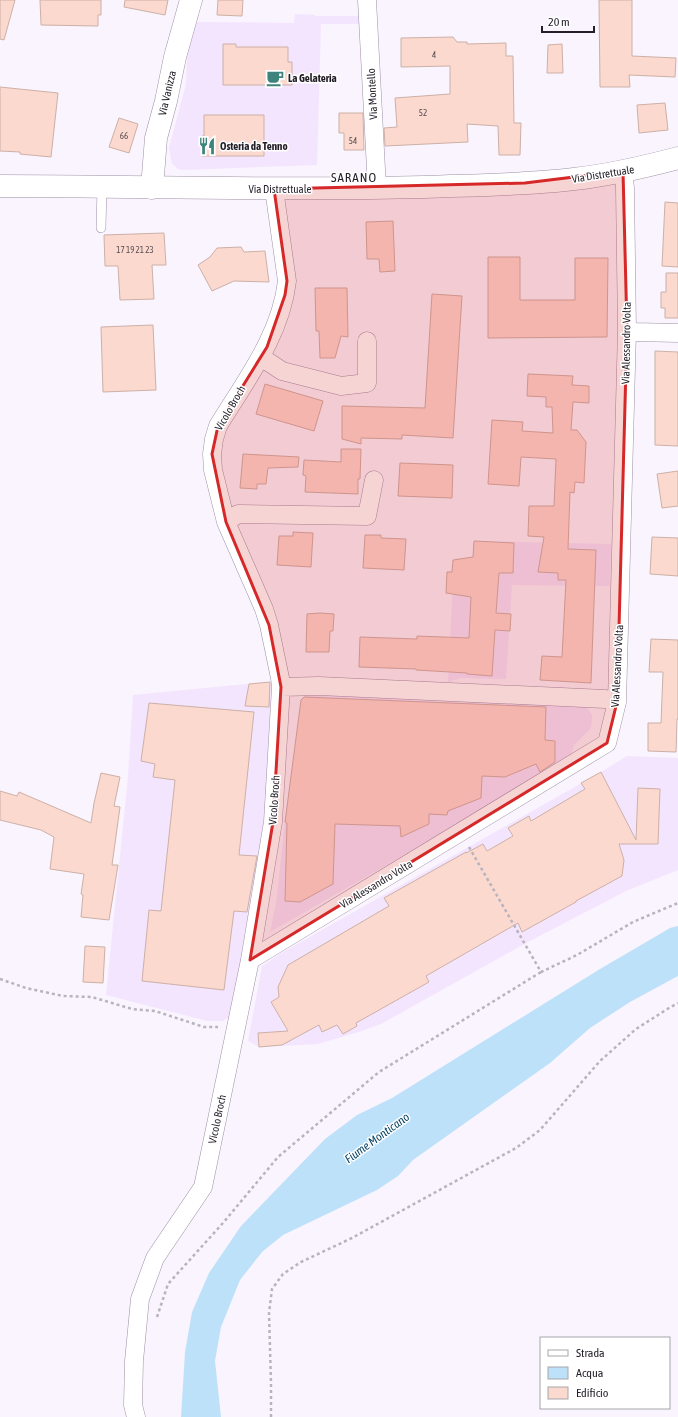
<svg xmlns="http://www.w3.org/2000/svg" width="678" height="1417" viewBox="0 0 678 1417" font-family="'Asap Condensed',sans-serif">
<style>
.built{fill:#f4e5fe}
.water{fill:#bee1fa}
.building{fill:#fbd9cf;stroke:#cdb0a6}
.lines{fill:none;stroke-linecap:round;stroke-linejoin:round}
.service-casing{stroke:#9e90a7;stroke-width:10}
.minor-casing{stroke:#9e90a7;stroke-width:19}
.tertiary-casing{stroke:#9e90a7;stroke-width:23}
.secondary-casing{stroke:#9e90a7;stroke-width:23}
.path{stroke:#b8b3bc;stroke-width:2.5;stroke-dasharray:3 3;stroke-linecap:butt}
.service{stroke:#fff;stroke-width:9}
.minor{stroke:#fff;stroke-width:18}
.tertiary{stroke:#fff;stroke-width:22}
.secondary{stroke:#fff;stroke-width:22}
.marked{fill:#d62828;fill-opacity:0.2;stroke:#d62828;stroke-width:3;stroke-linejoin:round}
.labels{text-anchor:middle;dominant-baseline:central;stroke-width:3;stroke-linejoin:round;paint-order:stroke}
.number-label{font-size:9px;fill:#594d51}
.poi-label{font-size:11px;font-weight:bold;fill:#231e27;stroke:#fff;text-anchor:start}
.street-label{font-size:11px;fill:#231e27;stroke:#fff}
.water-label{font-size:12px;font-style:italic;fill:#094667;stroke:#fff}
.quarter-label{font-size:13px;letter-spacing:1px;fill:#231e27;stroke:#fff}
</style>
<rect width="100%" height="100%" fill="#faf4fe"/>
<path class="built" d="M295 14 315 15V16H363L364 24H321L317 165 183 170 178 169 172 164 169 148 186 84 187 58 195 22 294 23Z
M474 541 611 544 610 586 512 585 506 679 461 678 448 682 453 582 472 583Z
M278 681 272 783 231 1016 223 1021H207L106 995 128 776 133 695Z
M307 695 580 705 587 708 592 715V720L591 728 574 745 570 757 529 783 270 932 276 904 285 822 301 700Z
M627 756 678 758V870L626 891 528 942 381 1024 362 1031 318 1044 259 1047 248 1041 262 966 283 952 601 772Z"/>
<path class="water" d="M678 926V976L630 1002 590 1028 550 1063 413 1160 398 1176 377 1190 283 1235 262 1252 240 1280 221 1327 215 1361 221 1417H181L185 1352 192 1312 209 1273 241 1226 325 1139 357 1115 392 1098 600 969 670 928Z"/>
<path class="building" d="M0 0H15L4 40 0 39Z
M40 0H101V15H98V26L41 25Z
M125 0H168L165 15 124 7Z
M218 0H243L242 16 217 15Z
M599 0H632V56L676 58 675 77 629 75 630 87H600Z
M453 37 457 42H467V44L506 43V56H513L514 123H521L520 155H499L498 126 467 124 468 142 385 146 384 128 397 127 395 98 450 94V66L401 67V38Z
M223 44H236V47H288V62H292V85H223Z
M562 44 563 73H547L548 45Z
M0 87 58 93 51 157 20 154V152L0 151Z
M665 103 668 130 639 133 637 105Z
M339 113H363L364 150H344V133H339Z
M204 115H264V156H202V136H204Z
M119 118 138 124 129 153 109 147Z
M665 202 678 203V267L662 266Z
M393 221 395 271 380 272 379 259H367L366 222Z
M164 233 166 265H152L154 299 120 300 118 266H105L104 235Z
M241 247 244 252 265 251 269 282 234 281 212 291 198 265 210 257 217 248Z
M488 257H520V300H575V258H608L607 337 488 338Z
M666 273H678V318H665V308H661V292H666Z
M315 288H347L348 337 341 336 335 358H320L319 331H316Z
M432 294 462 296 453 438 402 435V439L361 438V444L342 439V406L425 408Z
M153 325 156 390 103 392 101 327Z
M655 351 678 352V446L655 445Z
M528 374 573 376 572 385 589 386V403L573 402 571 430H577L586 442 584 483 575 482 574 493 570 492 568 549 596 550 591 683 540 680 542 656 562 657 566 580H558V573L538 572 544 537 528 536 529 506H554L556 459 521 457 519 486 488 484 492 420 523 422 522 431 553 433 552 407H546V397L527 396Z
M265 384 323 401 314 431 256 414Z
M341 449H361L360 479H358V494L305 492 306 476 303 475 304 460 341 462Z
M243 454 299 457 298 467 268 468 266 484H257V489L240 488Z
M400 463 453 465 452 498 398 496Z
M678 471V506L662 508 657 474Z
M293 532 313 533 311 567 277 565 279 536H293Z
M365 535H381V538L406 539 404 570 363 568Z
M652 537 678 538V576L650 574Z
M474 541 514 543 513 573H499L496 613 511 614 510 631 495 630 492 676 467 674V673L416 670V669L359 667 360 637 417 639V636L469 638 471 597 446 593 447 572H452L453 560 473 557Z
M320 613 334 614 333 631H330L329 652H306L307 614Z
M651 639 678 640V719H677L676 752 648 751V723H661L663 672H649Z
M270 682 269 707 245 706 249 684Z
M304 697 546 707 545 740 555 741V762L540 772 536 764 505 777 482 776 481 798 448 811 447 815 429 814V824L401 837 400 826 335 824 333 884 300 902 285 901 287 823 285 822 301 700Z
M149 703 254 712 239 855 257 856 247 912 234 911 224 990 142 981 149 910 161 911 175 780 153 777 155 764 141 761Z
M601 772 636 840 638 788 660 789 658 844H619L624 860 622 876 576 901V902L522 932 518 923 426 976 429 982 356 1023 357 1026 343 1034 337 1025 322 1032 319 1025 282 1045 259 1047 258 1033 288 1031 271 1002 279 997 278 987 288 965 389 906 384 898 466 852V853L483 844 487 851 513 836 508 828 529 816 531 821 585 789 581 783Z
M101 773 120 777 114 806 120 807 112 865H118L109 920 81 917 83 895 81 894 84 874 50 869 54 837 41 830 0 820V791L17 796 19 792 91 823 94 803Z
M85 946 105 947 103 983 83 982Z"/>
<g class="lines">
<g class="service-casing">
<path id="service" d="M101 228 102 187"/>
</g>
<g class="minor-casing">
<path id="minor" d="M367 0 377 188
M627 330 635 332 678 333
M261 357 282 371 341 386 367 383V341
M226 522 238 514 367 516 374 480
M281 687 319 686 605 699 617 702
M250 960 607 743 617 702 627 330 625 188 623 171
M136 1417 133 1405 134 1361 140 1299 155 1258 203 1187 250 960 273 822 281 687 280 678 269 625 264 609 226 522 213 470 212 454 214 439 218 426C246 380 281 335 287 281L274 189"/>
</g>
<g class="tertiary-casing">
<path id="tertiary" d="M152 188 156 138 166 101 175 57 191 0"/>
</g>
<g class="secondary-casing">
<path id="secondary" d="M0 186C141 186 283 191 424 187 474 185 525 185 574 179 609 175 644 167 678 158"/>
</g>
<path class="path" d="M469 847 541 972 577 955 633 922 678 903
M0 979 26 988 63 996 92 997 132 1009 155 1011 204 1027H218
M157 1317 168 1284 223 1223 278 1157 379 1072 541 972
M271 1417V1383L269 1313 272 1289 283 1274 301 1262 352 1238 516 1148 540 1130 600 1061 636 1029 669 1008 678 1003"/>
<use href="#service" class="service"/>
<use href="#minor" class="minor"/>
<use href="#tertiary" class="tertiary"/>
<use href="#secondary" class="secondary"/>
</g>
<path class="marked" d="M623 171 627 330 617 702 607 743 250 960 273 822 281 687 269 625 226 522 212 454 218 426 267 347 285 295 287 281 274 189 525 183Z"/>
<defs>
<g id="cafe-bare" transform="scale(1.38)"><path d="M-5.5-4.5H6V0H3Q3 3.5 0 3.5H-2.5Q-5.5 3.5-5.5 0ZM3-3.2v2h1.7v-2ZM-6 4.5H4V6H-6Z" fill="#3e847c" stroke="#fff" stroke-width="2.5" paint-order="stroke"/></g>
<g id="restaurant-bare" transform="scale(1.38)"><path d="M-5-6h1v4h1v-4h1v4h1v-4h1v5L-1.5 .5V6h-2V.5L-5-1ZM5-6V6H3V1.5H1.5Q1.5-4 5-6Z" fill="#3e847c" stroke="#fff" stroke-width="2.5" paint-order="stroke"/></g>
</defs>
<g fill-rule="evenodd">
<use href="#cafe-bare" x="275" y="78"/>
<use href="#restaurant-bare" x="207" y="146"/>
</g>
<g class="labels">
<g class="number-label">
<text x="434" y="55">4</text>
<text x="423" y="113">52</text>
<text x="124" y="136">66</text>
<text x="353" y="141">54</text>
<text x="135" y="250">17 19 21 23</text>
</g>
<g class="poi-label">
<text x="288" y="78">La Gelateria</text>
<text x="220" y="146">Osteria da Tenno</text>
</g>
<g class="street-label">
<text transform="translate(167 93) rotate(-77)">Via Vanizza</text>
<text transform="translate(372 94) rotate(-93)">Via Montello</text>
<text transform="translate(603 174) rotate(-9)">Via Distrettuale</text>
<text x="280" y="189">Via Distrettuale</text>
<text transform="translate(626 343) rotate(-89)">Via Alessandro Volta</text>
<text transform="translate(230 408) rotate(-60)">Vicolo Broch</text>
<text transform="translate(617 666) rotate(-87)">Via Alessandro Volta</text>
<text transform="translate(274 800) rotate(-86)">Vicolo Broch</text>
<text transform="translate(376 884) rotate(-31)">Via Alessandro Volta</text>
<text transform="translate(217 1119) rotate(-78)">Vicolo Broch</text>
</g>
<g class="water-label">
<text transform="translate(377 1138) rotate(-36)">Fiume Monticano</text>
</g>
<g class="quarter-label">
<text x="354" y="177">SARANO</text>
</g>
</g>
<rect x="540" y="1337" width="130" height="72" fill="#ffffff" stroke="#a7a5a9"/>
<rect x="548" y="1350" width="20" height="6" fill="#ffffff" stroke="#a7a5a9"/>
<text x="576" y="1357" font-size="12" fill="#231e27">Strada</text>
<rect x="548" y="1367" width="20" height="12" fill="#bee1fa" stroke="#a7a5a9"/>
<text x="576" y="1377" font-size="12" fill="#231e27">Acqua</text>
<rect x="548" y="1387" width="20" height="12" fill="#fbd9cf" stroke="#a7a5a9"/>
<text x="576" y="1397" font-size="12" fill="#231e27">Edificio</text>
<path d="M542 26v6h52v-6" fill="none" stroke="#231e27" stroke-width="2"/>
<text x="548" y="26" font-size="12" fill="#231e27" stroke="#ffffff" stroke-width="3" paint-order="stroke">20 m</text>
</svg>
